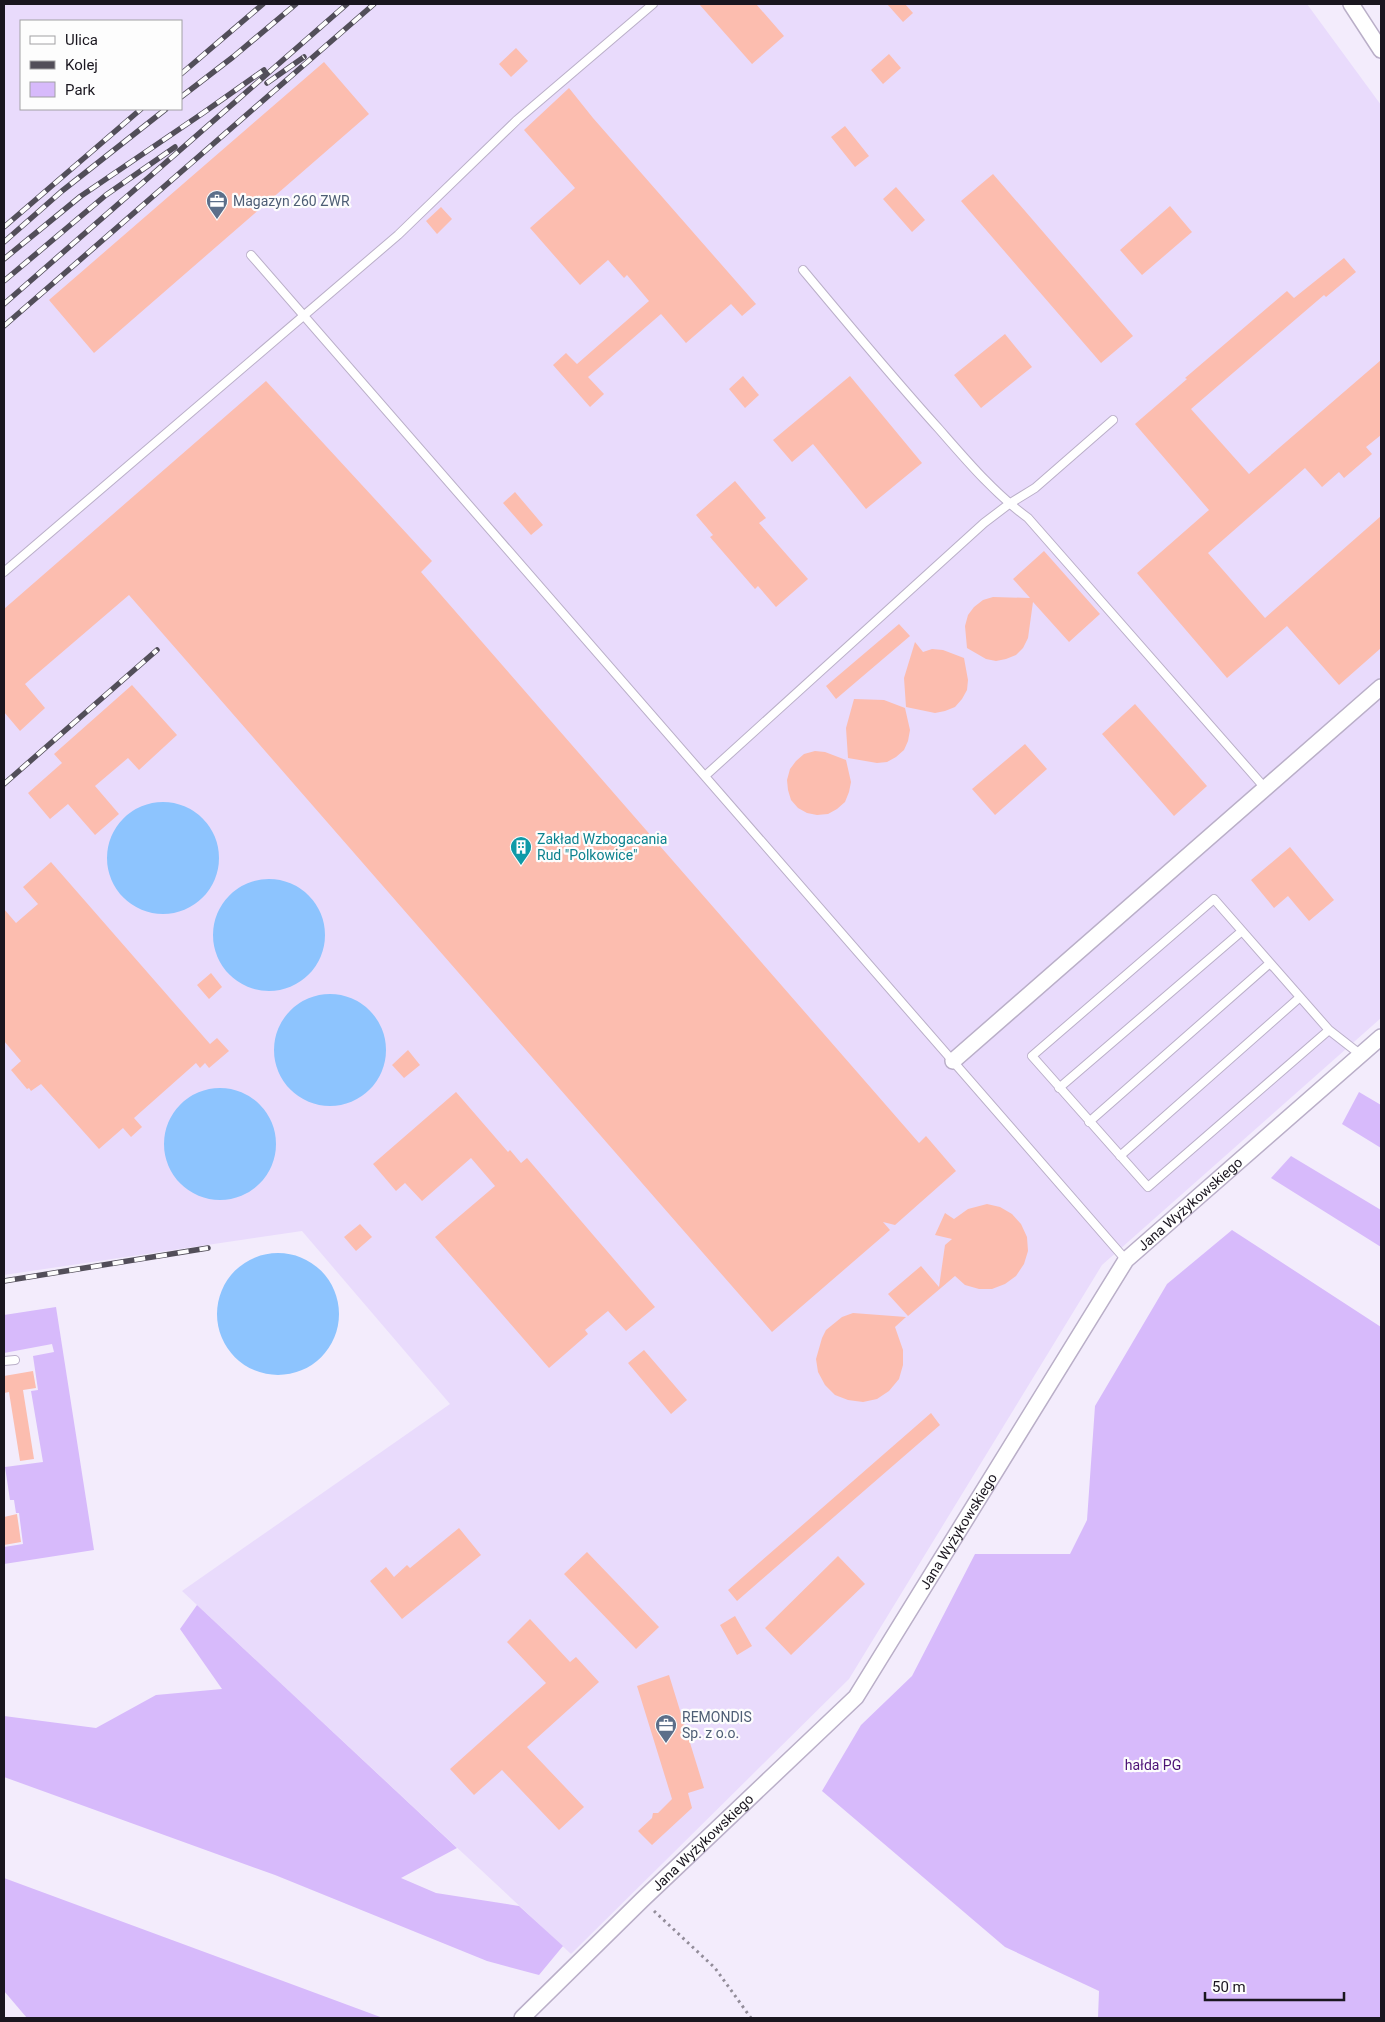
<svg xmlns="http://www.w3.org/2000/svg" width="1385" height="2022" viewBox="0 0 1385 2022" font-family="Roboto,sans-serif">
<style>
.built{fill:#e9dbfc;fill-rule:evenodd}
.green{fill:#d7bafb}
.water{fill:#8dc4fe}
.building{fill:#fcbdaf}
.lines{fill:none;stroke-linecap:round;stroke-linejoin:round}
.lane-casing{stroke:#baafc8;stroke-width:10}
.street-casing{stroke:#baafc8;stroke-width:18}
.path{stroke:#928c99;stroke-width:3;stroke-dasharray:2.5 4;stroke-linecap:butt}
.lane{stroke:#fff;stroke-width:8}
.street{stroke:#fff;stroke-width:15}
.rail-casing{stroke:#524e59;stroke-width:5.5}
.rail{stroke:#fdfdfd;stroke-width:4;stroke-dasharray:11;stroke-linecap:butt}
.labels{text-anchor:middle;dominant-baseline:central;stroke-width:4.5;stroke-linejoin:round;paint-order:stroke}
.service-label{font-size:14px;fill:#4e5e75;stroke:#fdfdfd;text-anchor:start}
.culture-label{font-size:14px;fill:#0d838f;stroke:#fdfdfd;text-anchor:start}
.street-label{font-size:14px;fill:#1a161f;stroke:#fdfdfd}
.park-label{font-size:14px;fill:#4c1276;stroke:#fdfdfd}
</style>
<rect width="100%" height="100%" fill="#f3ecfc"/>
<path class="built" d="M4 4H1307L1381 105V1018L1102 1265 849 1679 571 1954 182 1591 450 1404 302 1231 4 1275ZM21 21H181V109H21Z"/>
<path class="green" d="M1359 1092 1381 1105V1148L1342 1124Z
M1291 1156 1381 1210V1247L1271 1178Z
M1232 1230 1381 1327V2018H1098L1099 1991 1005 1947 822 1791 861 1725 912 1676 975 1554H1070L1087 1520 1095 1406 1167 1284Z
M56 1307 94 1550 4 1564V1547L23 1544 19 1513H16L14 1500H10L5 1467 43 1462 31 1391 38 1390 33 1356 54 1352 52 1344 4 1353V1315Z
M197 1605 457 1848 401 1878 436 1893 519 1906 563 1946 539 1975 487 1961 275 1875 4 1777V1716L96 1728 156 1695 222 1689 180 1629Z
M4 1878 383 2018H27L4 1991Z"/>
<path class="water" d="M107 858a56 56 0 1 1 112 0a56 56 0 1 1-112 0Z
M213 935a56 56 0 1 1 112 0a56 56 0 1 1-112 0Z
M274 1050a56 56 0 1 1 112 0a56 56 0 1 1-112 0Z
M164 1144a56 56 0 1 1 112 0a56 56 0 1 1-112 0Z
M217 1314a61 61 0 1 1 122 0a61 61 0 1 1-122 0Z"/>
<path class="building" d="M699 4H756L784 36 752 64Z
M887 4H905L913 13 903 22Z
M516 48 528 61 511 77 499 64Z
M889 54 901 68 883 84 871 70Z
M324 62 369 114 94 353 49 300Z
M569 88 593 118 756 304 742 316 731 304 686 343 661 314 588 377 604 394 590 407 553 365 566 353 577 364 649 301 627 275 624 278 608 260 580 285 530 228 575 188 524 130Z
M845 126 869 156 855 167 831 137Z
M993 174 1133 336 1101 363 961 201Z
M896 187 925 220 912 232 883 199Z
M1170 206 1192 232 1142 275 1120 250Z
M441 207 452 219 437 234 426 221Z
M1344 258 1356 272 1326 297 1324 295 1191 409 1249 474 1381 360V435L1366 447 1372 454 1344 478 1339 472 1322 487 1305 468 1208 553 1265 618 1381 516V648L1339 685 1287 626 1227 678 1137 573 1209 510 1135 424 1187 379 1185 378 1287 291 1294 298Z
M1005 334 1032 367 981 408 954 375Z
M743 376 759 395 745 408 729 389Z
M850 376 922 463 866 509 813 444 792 462 773 440Z
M266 381 432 561 421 572 919 1143 926 1136 956 1171 895 1225 883 1222 890 1230 772 1332 129 595 25 684 45 708 20 731 4 712V609Z
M735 481 766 518 759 523 808 579 776 607 758 586 755 589 710 537 713 535 696 515Z
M515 492 543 525 531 535 503 503Z
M1044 551 1100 614 1069 642 1033 602 1028 638 1023 648 1016 655 1006 659 996 661 986 659 967 648 965 626 968 615 974 607 983 600 993 597 1030 598 1013 579Z
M899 624 910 636 836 699 826 686Z
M915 642 923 652 932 649 943 650 964 658 968 680 967 690 962 699 955 707 945 711 935 713 906 707 904 678Z
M132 685 177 735 139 770 128 758 95 786 119 814 95 835 68 804 50 819 28 793 62 763 54 754Z
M854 699 884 700 905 708 910 730 908 741 904 750 896 757 887 762 877 763 848 758 846 728Z
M1135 704 1207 786 1174 816 1102 734Z
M1025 744 1047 769 995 815 972 789Z
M815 751 825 752 846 760 851 782 849 792 845 802 837 809 828 814 817 815 807 813 798 808 791 800 788 790 787 780 790 769 796 761 804 754Z
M1290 847 1334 900 1309 921 1288 896 1274 908 1251 880Z
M51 862 210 1044 217 1038 229 1051 209 1068 205 1063 200 1068 196 1063 134 1118 142 1127 131 1137 123 1128 99 1149 41 1084 31 1091 29 1088 27 1089 11 1070 21 1061 4 1041V909L16 923 38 904 23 887Z
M211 973 222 987 209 999 197 985Z
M408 1050 420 1065 404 1078 392 1065Z
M456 1092 508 1152 510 1150 521 1163 527 1158 655 1307 626 1331 608 1311 585 1330 588 1334 549 1368 435 1237 495 1186 471 1158 422 1201 405 1183 396 1191 373 1164Z
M987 1204 1000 1207 1012 1214 1021 1224 1027 1237 1028 1251 1024 1264 1016 1276 1005 1284 992 1289H979L965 1285 955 1276 908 1316 888 1294 921 1266 939 1287 945 1245 952 1239 935 1235 945 1213 954 1219 968 1209Z
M360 1224 372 1237 356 1251 344 1237Z
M853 1313 906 1317 895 1327 903 1350V1365L899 1379 889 1391 877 1399 863 1402 848 1400 835 1395 825 1385 818 1372 816 1359 822 1338 826 1330 842 1317Z
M644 1350 687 1400 671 1414 628 1363Z
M33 1371 36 1388 23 1390 34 1459 20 1461 9 1392 4 1393V1376Z
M931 1413 940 1425 737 1601 728 1590Z
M17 1514 21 1542 4 1545V1517Z
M459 1528 481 1555 402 1619 370 1581 386 1567 394 1577 407 1565 410 1568Z
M587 1552 659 1627 636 1649 564 1574Z
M838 1556 865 1584 791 1655 765 1628Z
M735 1616 752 1646 737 1655 720 1625Z
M530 1619 570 1662 576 1657 599 1682 527 1747 584 1807 559 1830 502 1770 474 1795 450 1769 546 1683 507 1642Z
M669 1675 704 1788 688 1793 692 1808 652 1845 638 1831 652 1818 653 1813H658L672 1799 637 1686Z"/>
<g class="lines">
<g class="lane-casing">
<path id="lane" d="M251 255 1126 1260
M803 270C848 324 892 377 939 429 967 461 994 493 1028 518L1265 788
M4 572 398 235 517 120 653 4
M705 776 984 523 1009 504 1035 488 1113 420
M1329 1030 1148 1187 1032 1056 1214 899 1329 1030 1361 1055
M1059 1088 1242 931
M1089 1122 1270 963
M1120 1156 1299 998
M4 1361 15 1360"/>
</g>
<g class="street-casing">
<g id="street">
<path d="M1351 4 1381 50"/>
<path d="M953 1061 1381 687"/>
<path id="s1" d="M522 2018 642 1900 856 1697 1126 1260 1381 1037"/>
</g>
</g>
<path class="path" d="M654 1911 715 1968 751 2018"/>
<use href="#lane" class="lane"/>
<use href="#street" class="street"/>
<g class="rail-casing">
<path id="rail" d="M181 74 263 4
M267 83 304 57
M181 97 233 57 296 4
M4 227 141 109
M4 242 62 191 166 109
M4 259 81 196 203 113 264 70
M4 281 106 195 175 147
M4 304 347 4
M4 326 374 4
M4 784 157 650
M4 1281 208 1248"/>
</g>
<use href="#rail" class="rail"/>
</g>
<defs>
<g id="office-pin" transform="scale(1.125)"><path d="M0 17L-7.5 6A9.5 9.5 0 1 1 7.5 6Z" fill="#5c6f8a" stroke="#fdfdfd"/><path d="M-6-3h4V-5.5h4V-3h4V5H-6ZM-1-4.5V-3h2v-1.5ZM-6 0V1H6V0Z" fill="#fff"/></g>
<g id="building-pin" transform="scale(1.125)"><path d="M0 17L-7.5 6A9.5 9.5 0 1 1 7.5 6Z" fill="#0f9aa8" stroke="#fdfdfd"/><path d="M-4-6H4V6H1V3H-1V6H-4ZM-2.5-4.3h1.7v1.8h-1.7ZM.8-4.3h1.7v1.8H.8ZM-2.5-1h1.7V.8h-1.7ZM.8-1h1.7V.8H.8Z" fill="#fff"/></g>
</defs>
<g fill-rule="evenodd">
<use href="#office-pin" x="217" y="201"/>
<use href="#building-pin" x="521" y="847"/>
<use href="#office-pin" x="666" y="1725"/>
</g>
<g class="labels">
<g class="service-label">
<text x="233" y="201">Magazyn 260 ZWR</text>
<text x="682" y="1717">REMONDIS<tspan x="682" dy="16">Sp. z o.o.</tspan></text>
</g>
<g class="culture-label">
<text x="537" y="839">Zakład Wzbogacania<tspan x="537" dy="16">Rud "Polkowice"</tspan></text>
</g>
<g class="street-label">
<text stroke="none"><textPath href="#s1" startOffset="1062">Jana Wyżykowskiego</textPath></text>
<text stroke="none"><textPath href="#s1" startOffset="658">Jana Wyżykowskiego</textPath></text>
<text stroke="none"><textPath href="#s1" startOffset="252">Jana Wyżykowskiego</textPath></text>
</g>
<g class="park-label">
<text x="1153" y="1765">hałda PG</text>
</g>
</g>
<rect width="1385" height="2022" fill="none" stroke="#1a161f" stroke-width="10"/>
<rect x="20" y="20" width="162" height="90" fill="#fdfdfd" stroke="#a2a1a4"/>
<rect x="30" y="36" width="25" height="8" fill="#ffffff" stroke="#a2a1a4"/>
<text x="65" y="45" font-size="15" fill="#1a161f">Ulica</text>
<rect x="30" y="61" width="25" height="8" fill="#524e59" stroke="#a2a1a4"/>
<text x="65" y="70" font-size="15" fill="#1a161f">Kolej</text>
<rect x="30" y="82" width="25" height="15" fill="#d7bafb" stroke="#a2a1a4"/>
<text x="65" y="95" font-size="15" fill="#1a161f">Park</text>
<path d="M1205 1992v8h139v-8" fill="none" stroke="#1a161f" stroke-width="2.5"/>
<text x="1212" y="1992" font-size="15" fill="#1a161f" stroke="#fdfdfd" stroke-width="4" paint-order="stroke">50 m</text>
</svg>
